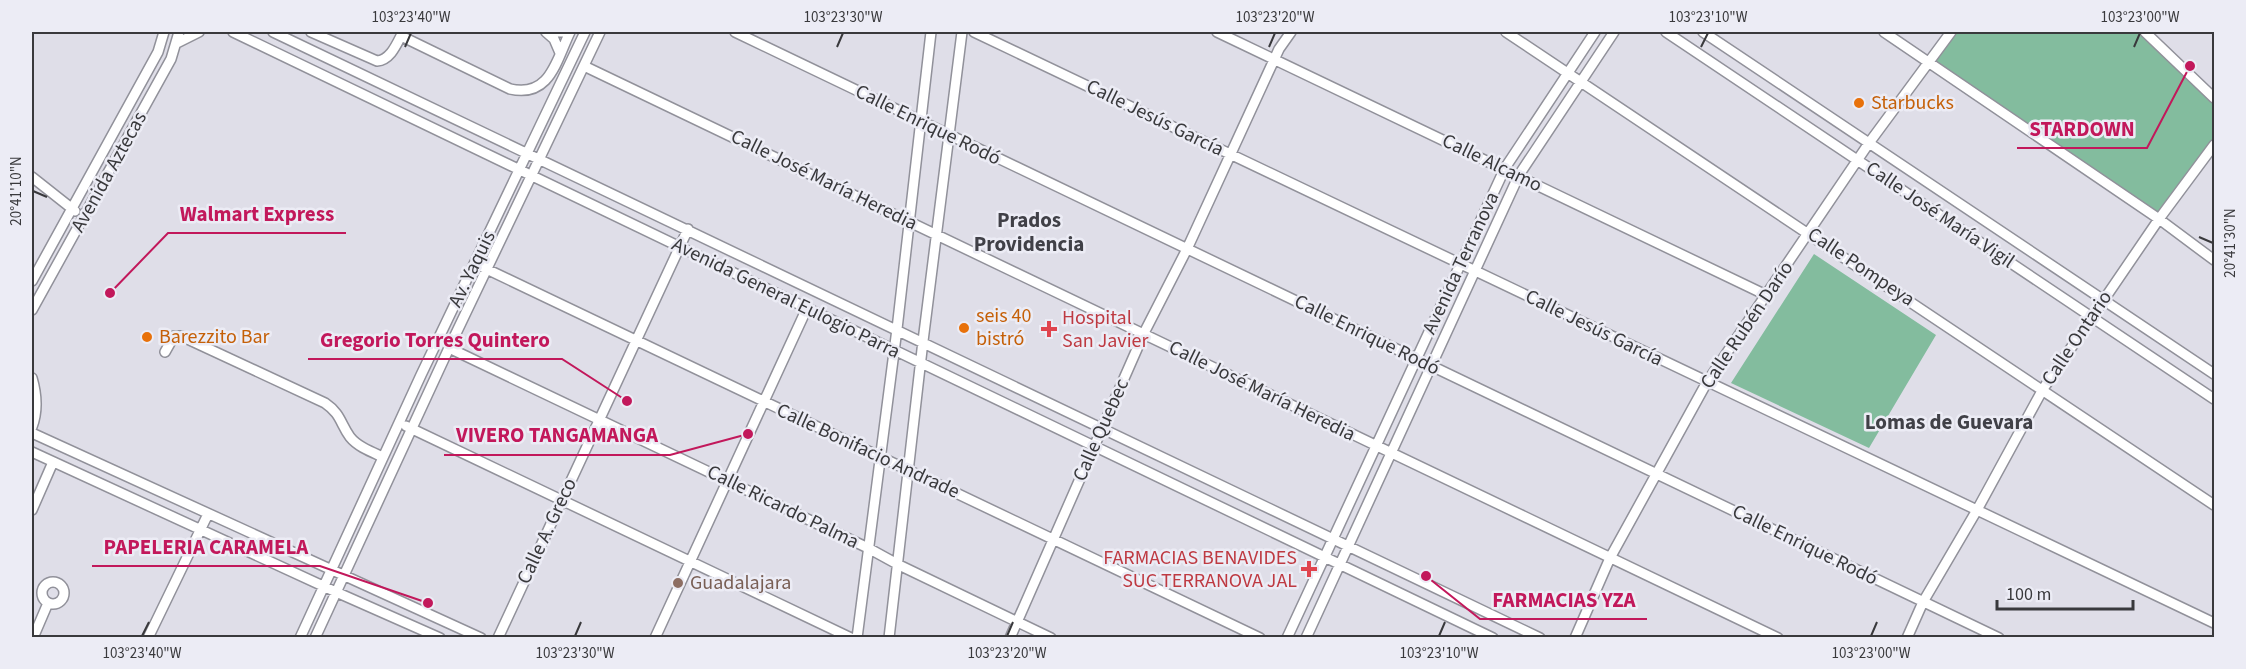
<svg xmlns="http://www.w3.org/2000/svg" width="2246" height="669" viewBox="0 0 2246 669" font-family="'Source Sans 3',sans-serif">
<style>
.park{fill:#83bc9e}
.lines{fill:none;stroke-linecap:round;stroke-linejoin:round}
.minor-casing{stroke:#91919a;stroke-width:12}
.minor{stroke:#fff;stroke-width:9}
.ticks{fill:none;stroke:#39393c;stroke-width:2}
.food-dot{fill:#e8710a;stroke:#ececf5;stroke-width:2}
.health-dot{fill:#e0444e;stroke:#ececf5;stroke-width:2}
.education-dot{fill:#8d6e63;stroke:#ececf5;stroke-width:2}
.labels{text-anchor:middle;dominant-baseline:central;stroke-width:5;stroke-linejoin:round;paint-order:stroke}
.food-label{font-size:20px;fill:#c56008;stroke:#ececf5;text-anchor:start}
.street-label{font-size:20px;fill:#39393c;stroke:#ececf5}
.health-label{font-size:20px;fill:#be3a42;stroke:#ececf5;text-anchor:start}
.education-label{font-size:20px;fill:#785e54;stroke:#ececf5;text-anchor:start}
.neighbourhood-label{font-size:21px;font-weight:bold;fill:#404047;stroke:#ececf5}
.leader{fill:none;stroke:#c2185b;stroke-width:2}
.callout-dot{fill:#c2185b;stroke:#ececf5;stroke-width:2}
.callout-label{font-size:21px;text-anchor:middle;font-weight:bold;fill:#c2185b;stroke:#ececf5;stroke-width:5;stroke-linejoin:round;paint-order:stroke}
.neatline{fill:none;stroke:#39393c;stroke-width:2}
.ticks-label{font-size:15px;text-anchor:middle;fill:#39393c}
</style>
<rect width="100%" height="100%" fill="#dfdee8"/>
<path class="park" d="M1956 32H2139L2214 103V140L2156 217 2051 140 1934 60Z
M1814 254 1936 335 1869 448 1731 383Z"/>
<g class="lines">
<g class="minor-casing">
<path id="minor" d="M233 32 1493 638
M273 32 1540 638
M311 32 377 61C391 60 397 43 403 32
M546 32 554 39 560 53
M547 32H563
M735 32 1999 638
M974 32 2214 623
M1217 32 1766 295
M1506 32 2214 505
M1666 32 2214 399
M1703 32 2214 374
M1884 32 2159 219 2214 260
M2145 32 2214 98
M401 36 510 89C550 98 556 61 570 32
M177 43 199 32
M584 66 1778 638
M32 177 75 211
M476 264 1260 638
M32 281 158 52 164 32
M32 310 171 59 179 32
M449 348 868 548 899 565 1051 638
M165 352 174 336H181L325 403C341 414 340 423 350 437 358 447 372 452 383 457
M32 378C37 395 38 411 32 427
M406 426 851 638
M32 433 481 638
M32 452 336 592 440 638
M32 510 53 462
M42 593a11 11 0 1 1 22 0a11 11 0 1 1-22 0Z
M33 638 48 603
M148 638 208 514
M300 638 421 375 585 32
M315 638 449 348 600 32
M498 638 688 229
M655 638 807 308
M857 638 897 329 931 32
M889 638 923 341 962 32
M1010 638 1144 333 1187 249 1279 49 1291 32
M1287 638 1505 168 1595 32
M1306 638 1519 175 1614 32
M1575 638 1610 558 1707 382 1869 143 1951 32
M1907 638 1923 602 1977 510 2043 389 2159 219 2214 145"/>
</g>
<use href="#minor" class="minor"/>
</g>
<path class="ticks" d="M405 47 411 33M837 47 843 33M1269 47 1275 33M1701 47 1708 33M2134 47 2140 33M33 191 47 197M2199 237 2213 243M142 636 149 622M575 636 581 622M1007 636 1013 622M1439 636 1445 622M1871 636 1877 622"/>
<g class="food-dot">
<circle cx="1859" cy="103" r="6"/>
<circle cx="964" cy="328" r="6"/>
<circle cx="147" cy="337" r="6"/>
</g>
<g class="health-dot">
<path d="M1046 320h6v6h6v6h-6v6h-6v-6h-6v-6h6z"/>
<path d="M1306 560h6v6h6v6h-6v6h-6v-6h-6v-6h6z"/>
</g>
<circle class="education-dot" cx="678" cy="583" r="6"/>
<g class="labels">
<g class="food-label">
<text x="1871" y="103">Starbucks</text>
<text x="976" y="316">seis 40<tspan x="976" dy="23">bistró</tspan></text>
<text x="159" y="337">Barezzito Bar</text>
</g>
<g class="street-label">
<text transform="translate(1155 118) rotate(26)">Calle Jesús García</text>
<text transform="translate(928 125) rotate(26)">Calle Enrique Rodó</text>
<text transform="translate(1492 163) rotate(26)">Calle Alcamo</text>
<text transform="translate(109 172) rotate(-61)">Avenida Aztecas</text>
<text transform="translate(824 180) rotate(26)">Calle José María Heredia</text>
<text transform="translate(1940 215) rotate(34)">Calle José María Vigil</text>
<text transform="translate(1461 263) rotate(-65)">Avenida Terranova</text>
<text transform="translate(1861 267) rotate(34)">Calle Pompeya</text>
<text transform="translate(472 269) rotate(-64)">Av. Yaquis</text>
<text transform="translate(786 298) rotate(26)">Avenida General Eulogio Parra</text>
<text transform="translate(1747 325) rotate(-56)">Calle Rubén Darío</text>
<text transform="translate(1594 328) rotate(26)">Calle Jesús García</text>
<text transform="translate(1367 335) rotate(26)">Calle Enrique Rodó</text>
<text transform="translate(2077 338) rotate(-56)">Calle Ontario</text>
<text transform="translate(1262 391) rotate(26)">Calle José María Heredia</text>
<text transform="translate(1101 430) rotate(-66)">Calle Quebec</text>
<text transform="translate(868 451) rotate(25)">Calle Bonifacio Andrade</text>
<text transform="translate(783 507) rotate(26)">Calle Ricardo Palma</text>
<text transform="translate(547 531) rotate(-65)">Calle A. Greco</text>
<text transform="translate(1805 545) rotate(26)">Calle Enrique Rodó</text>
</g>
<g class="health-label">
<text x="1062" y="318">Hospital<tspan x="1062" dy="23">San Javier</tspan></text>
<text x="1297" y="558" text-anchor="end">FARMACIAS BENAVIDES<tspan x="1297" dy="23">SUC TERRANOVA JAL</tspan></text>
</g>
<g class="education-label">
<text x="690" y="583">Guadalajara</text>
</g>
<g class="neighbourhood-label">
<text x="1029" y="220">Prados<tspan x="1029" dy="24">Providencia</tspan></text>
<text x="1949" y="422">Lomas de Guevara</text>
</g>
</g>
<path class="leader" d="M2190 66L2147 148H2017M110 293L168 233H346M627 401L562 359H308M748 434L670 455H444M428 603L320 566H92M1426 576L1480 619H1647"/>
<g class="callout-dot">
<circle cx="2190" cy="66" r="6"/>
<circle cx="110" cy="293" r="6"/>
<circle cx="627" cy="401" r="6"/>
<circle cx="748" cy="434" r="6"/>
<circle cx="428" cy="603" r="6"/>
<circle cx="1426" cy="576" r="6"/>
</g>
<g class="callout-label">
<text x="2082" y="136">STARDOWN</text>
<text x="257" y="221">Walmart Express</text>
<text x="435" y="347">Gregorio Torres Quintero</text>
<text x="557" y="442">VIVERO TANGAMANGA</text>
<text x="206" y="554">PAPELERIA CARAMELA</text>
<text x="1564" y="607">FARMACIAS YZA</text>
</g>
<rect width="2246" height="669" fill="none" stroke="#ececf5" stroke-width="66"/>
<path d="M1997 600v9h136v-9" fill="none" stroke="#39393c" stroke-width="3"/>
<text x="2006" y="600" font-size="18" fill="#39393c" stroke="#ececf5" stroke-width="4.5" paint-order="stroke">100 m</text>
<rect x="33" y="33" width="2180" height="603" class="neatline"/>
<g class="ticks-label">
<text x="411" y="22">103°23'40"W</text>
<text x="843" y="22">103°23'30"W</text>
<text x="1275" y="22">103°23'20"W</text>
<text x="1708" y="22">103°23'10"W</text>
<text x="2140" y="22">103°23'00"W</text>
<text transform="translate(16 191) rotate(-90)" y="5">20°41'10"N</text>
<text transform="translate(2230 243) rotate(-90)" y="5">20°41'30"N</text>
<text x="142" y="658">103°23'40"W</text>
<text x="575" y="658">103°23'30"W</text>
<text x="1007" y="658">103°23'20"W</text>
<text x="1439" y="658">103°23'10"W</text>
<text x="1871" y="658">103°23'00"W</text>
</g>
</svg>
